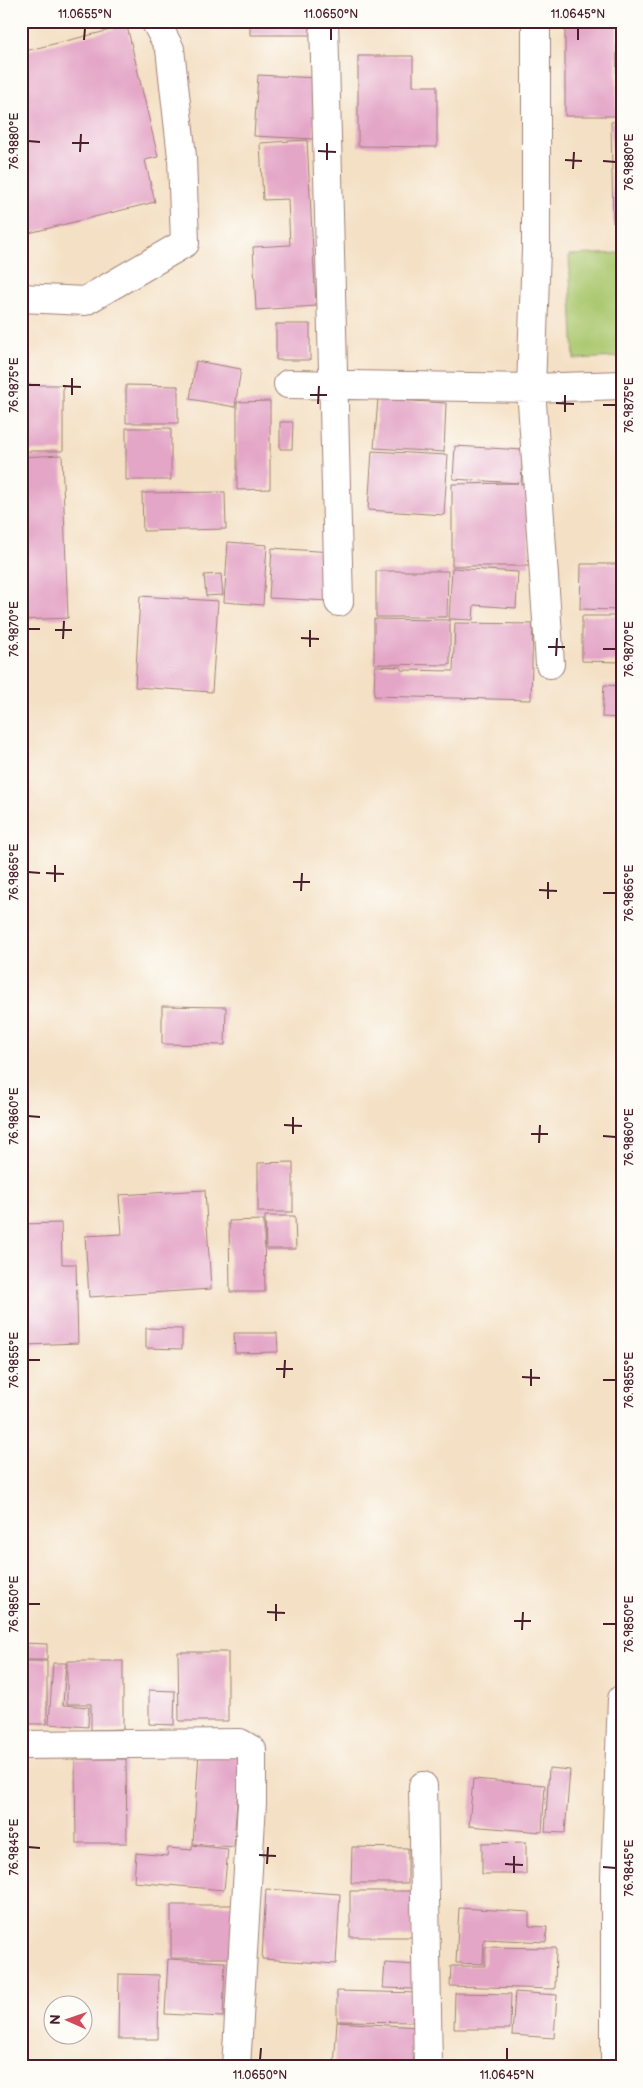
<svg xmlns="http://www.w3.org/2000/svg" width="643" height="2088" viewBox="0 0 643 2088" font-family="'Balsamiq Sans',sans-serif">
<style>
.green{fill:#aac76e;stroke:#7a734c}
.building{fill:#e4a6c7}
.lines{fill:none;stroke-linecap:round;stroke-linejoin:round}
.minor-casing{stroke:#9f8078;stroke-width:30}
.minor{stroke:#fff;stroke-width:28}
.ticks{fill:none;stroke:#4a1f2b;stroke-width:2}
.neatline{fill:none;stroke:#4a1f2b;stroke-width:2}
.ticks-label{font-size:12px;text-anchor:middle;fill:#4a1f2b}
</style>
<rect width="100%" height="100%" fill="#fdfcf7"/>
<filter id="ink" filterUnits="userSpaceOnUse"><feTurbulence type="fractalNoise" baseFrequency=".02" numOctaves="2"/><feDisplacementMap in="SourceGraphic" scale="10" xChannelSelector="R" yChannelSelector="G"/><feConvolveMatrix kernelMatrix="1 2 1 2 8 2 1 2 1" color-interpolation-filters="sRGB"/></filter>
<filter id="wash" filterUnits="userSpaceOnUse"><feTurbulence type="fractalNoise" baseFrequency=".0096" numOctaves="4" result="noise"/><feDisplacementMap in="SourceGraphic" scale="20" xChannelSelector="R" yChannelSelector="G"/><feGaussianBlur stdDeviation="1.12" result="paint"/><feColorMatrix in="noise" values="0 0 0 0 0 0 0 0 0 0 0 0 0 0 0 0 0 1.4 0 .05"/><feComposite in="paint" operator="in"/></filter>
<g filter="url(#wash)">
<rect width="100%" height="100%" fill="#f4e0c4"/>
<path class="green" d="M622 253V357L574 359 569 255Z"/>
<g id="blocks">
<path class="building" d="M250 21H311V35H250Z
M565 21H617L616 116H565Z
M127 26 158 157 145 160 155 202 25 234 21 221V52Z
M358 56H413V86H437V147L358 146Z
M258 75 317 78 314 139 254 136Z
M622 121V222L613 223 611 122Z
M307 140 316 306 256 310 253 247 290 245 288 199 263 200 260 143Z
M276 324H310V360H276Z
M196 361 241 369 235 407 190 399Z
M21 385H63V451H21Z
M126 385 178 386V423H126Z
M378 399 446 403 444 452 374 448Z
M270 401V489L237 490V402Z
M280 422H293L292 449H280Z
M126 428H171V480H126Z
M455 446 523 450 521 484H529V566H452V484L518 483 453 479Z
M372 451 448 455 444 515 368 510Z
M62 455 68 618 21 620V457Z
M225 492 226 529 143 531 142 493Z
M228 542 267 545 263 605 224 602Z
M272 548 332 552 330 601 269 598Z
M581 564H622V610L580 609Z
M452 568 518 572 516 608 474 605 473 620 449 619Z
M376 571H448L447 617H376Z
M221 574 223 595 206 596 204 575Z
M140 596 218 601 212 692 135 687Z
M582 616H622V662L582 661Z
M374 619 450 620V665L374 664Z
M455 623 533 624 531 700 374 696 375 666 401 667V670L453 671Z
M604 685 622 686V718L602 717Z
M162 1006 226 1007 225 1045 162 1044Z
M293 1162V1212H258V1163Z
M205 1190 211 1289 89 1297 85 1236 122 1234 119 1195Z
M265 1216H295L296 1249H266Z
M264 1220 265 1292H230L229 1221Z
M61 1223 62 1264H76L78 1343 25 1345 24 1315H21V1224Z
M146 1328 182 1329V1349L146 1348Z
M234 1333H277L278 1352 235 1353Z
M23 1643 47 1644V1660H23Z
M178 1652H228V1721H179Z
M21 1661H47V1724H21Z
M67 1661H123V1729L91 1730V1704H67Z
M53 1663H66L63 1705 89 1707 88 1727 49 1724Z
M149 1690 175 1691 174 1725 149 1724Z
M199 1752 240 1755 234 1847 193 1844Z
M75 1759H126L127 1843H76Z
M549 1768 570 1770 565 1833 545 1832Z
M473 1779 545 1785 542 1832 469 1826Z
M526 1842V1874H482V1843Z
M192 1845 228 1849 224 1890 134 1882 136 1853 167 1856 168 1848 192 1850Z
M352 1847 408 1848V1883H351Z
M266 1889 340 1894 336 1964 262 1959Z
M350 1891H412V1937H350Z
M171 1905H232V1958H171Z
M459 1908 529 1912V1926L547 1927 546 1942 484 1939 483 1964 456 1963Z
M485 1947 556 1948 555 1989 450 1986 451 1966H485Z
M168 1959 225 1962 223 2017 165 2014Z
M385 1963 415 1965 414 1989 383 1988Z
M119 1974 159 1975 158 2039H118Z
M337 1991 420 1993V2022L337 2021Z
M515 1992 557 1995 554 2038 512 2035Z
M455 1993 511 1994 510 2029H454Z
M337 2022 419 2027 417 2067H334Z
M166 2061 218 2065V2067H165Z
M120 2064 153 2065V2067H120Z"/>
</g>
</g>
<g filter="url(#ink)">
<use href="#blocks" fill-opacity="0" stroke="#9f8078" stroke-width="1"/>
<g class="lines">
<g class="minor-casing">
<path id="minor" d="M324 21 339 602
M536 21V250L531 388 622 385
M21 298 85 301 185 243 182 157 170 49 155 21
M288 384 531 388 550 664
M21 1745 240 1743 252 1750V1803L236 2067
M423 1786 428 2067
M615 2067V1877L622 1699"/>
</g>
<use href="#minor" class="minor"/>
</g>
</g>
<path class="ticks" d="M84 40 85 28M331 40V28M578 40V28M28 141 40 142M72 143H89M318 151 336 152M80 152 81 134M327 160V143M565 160 582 161M603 161 616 162M573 169 574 152M28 385H40M63 386 81 387M72 395V378M310 395H327M556 403 574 404M318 404 319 386M603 405H616M565 412V395M28 629H40M55 630H72M301 638 319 639M63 639 64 621M310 647V630M548 647H565M603 649H616M556 656 557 638M28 872 40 873M46 873 64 874M55 882V865M293 882H310M539 890 557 891M301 891 302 873M603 893H616M548 899V882M28 1116 40 1117M284 1125 302 1126M293 1134V1117M531 1134H548M603 1136 616 1137M539 1143 540 1125M28 1360H40M276 1369H293M522 1377 540 1378M284 1378 285 1360M603 1380H616M531 1386V1369M28 1604H40M267 1612 285 1613M276 1621V1604M514 1621H531M603 1624H616M522 1630 523 1612M28 1847 40 1848M259 1855 276 1856M267 1864 268 1847M505 1864 523 1865M603 1867 616 1868M514 1873V1856M260 2060 261 2048M507 2060V2048"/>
<rect width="643" height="2088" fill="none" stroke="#fdfcf7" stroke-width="55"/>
<g transform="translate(68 2020) rotate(272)"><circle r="24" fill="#fdfcf7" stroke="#b5a4a5"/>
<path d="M0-4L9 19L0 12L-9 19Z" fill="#d1495b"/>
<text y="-8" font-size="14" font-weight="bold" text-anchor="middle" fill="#4a1f2b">N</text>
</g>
<rect x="28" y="28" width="588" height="2032" class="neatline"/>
<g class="ticks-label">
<text x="85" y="18">11.0655°N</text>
<text x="331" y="18">11.0650°N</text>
<text x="578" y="18">11.0645°N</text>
<text transform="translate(14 141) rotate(-90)" y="4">76.9880°E</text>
<text transform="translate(629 162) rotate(-90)" y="4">76.9880°E</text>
<text transform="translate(14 385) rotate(-90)" y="4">76.9875°E</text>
<text transform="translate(629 405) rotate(-90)" y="4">76.9875°E</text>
<text transform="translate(14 629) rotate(-90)" y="4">76.9870°E</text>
<text transform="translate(629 649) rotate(-90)" y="4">76.9870°E</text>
<text transform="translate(14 872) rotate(-90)" y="4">76.9865°E</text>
<text transform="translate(629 893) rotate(-90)" y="4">76.9865°E</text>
<text transform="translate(14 1116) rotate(-90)" y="4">76.9860°E</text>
<text transform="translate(629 1137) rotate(-90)" y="4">76.9860°E</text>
<text transform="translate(14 1360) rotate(-90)" y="4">76.9855°E</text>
<text transform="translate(629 1380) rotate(-90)" y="4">76.9855°E</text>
<text transform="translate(14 1604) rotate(-90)" y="4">76.9850°E</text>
<text transform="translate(629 1624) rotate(-90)" y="4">76.9850°E</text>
<text transform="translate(14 1847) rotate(-90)" y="4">76.9845°E</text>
<text transform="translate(629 1868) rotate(-90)" y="4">76.9845°E</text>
<text x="260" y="2079">11.0650°N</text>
<text x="507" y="2079">11.0645°N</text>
</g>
</svg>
